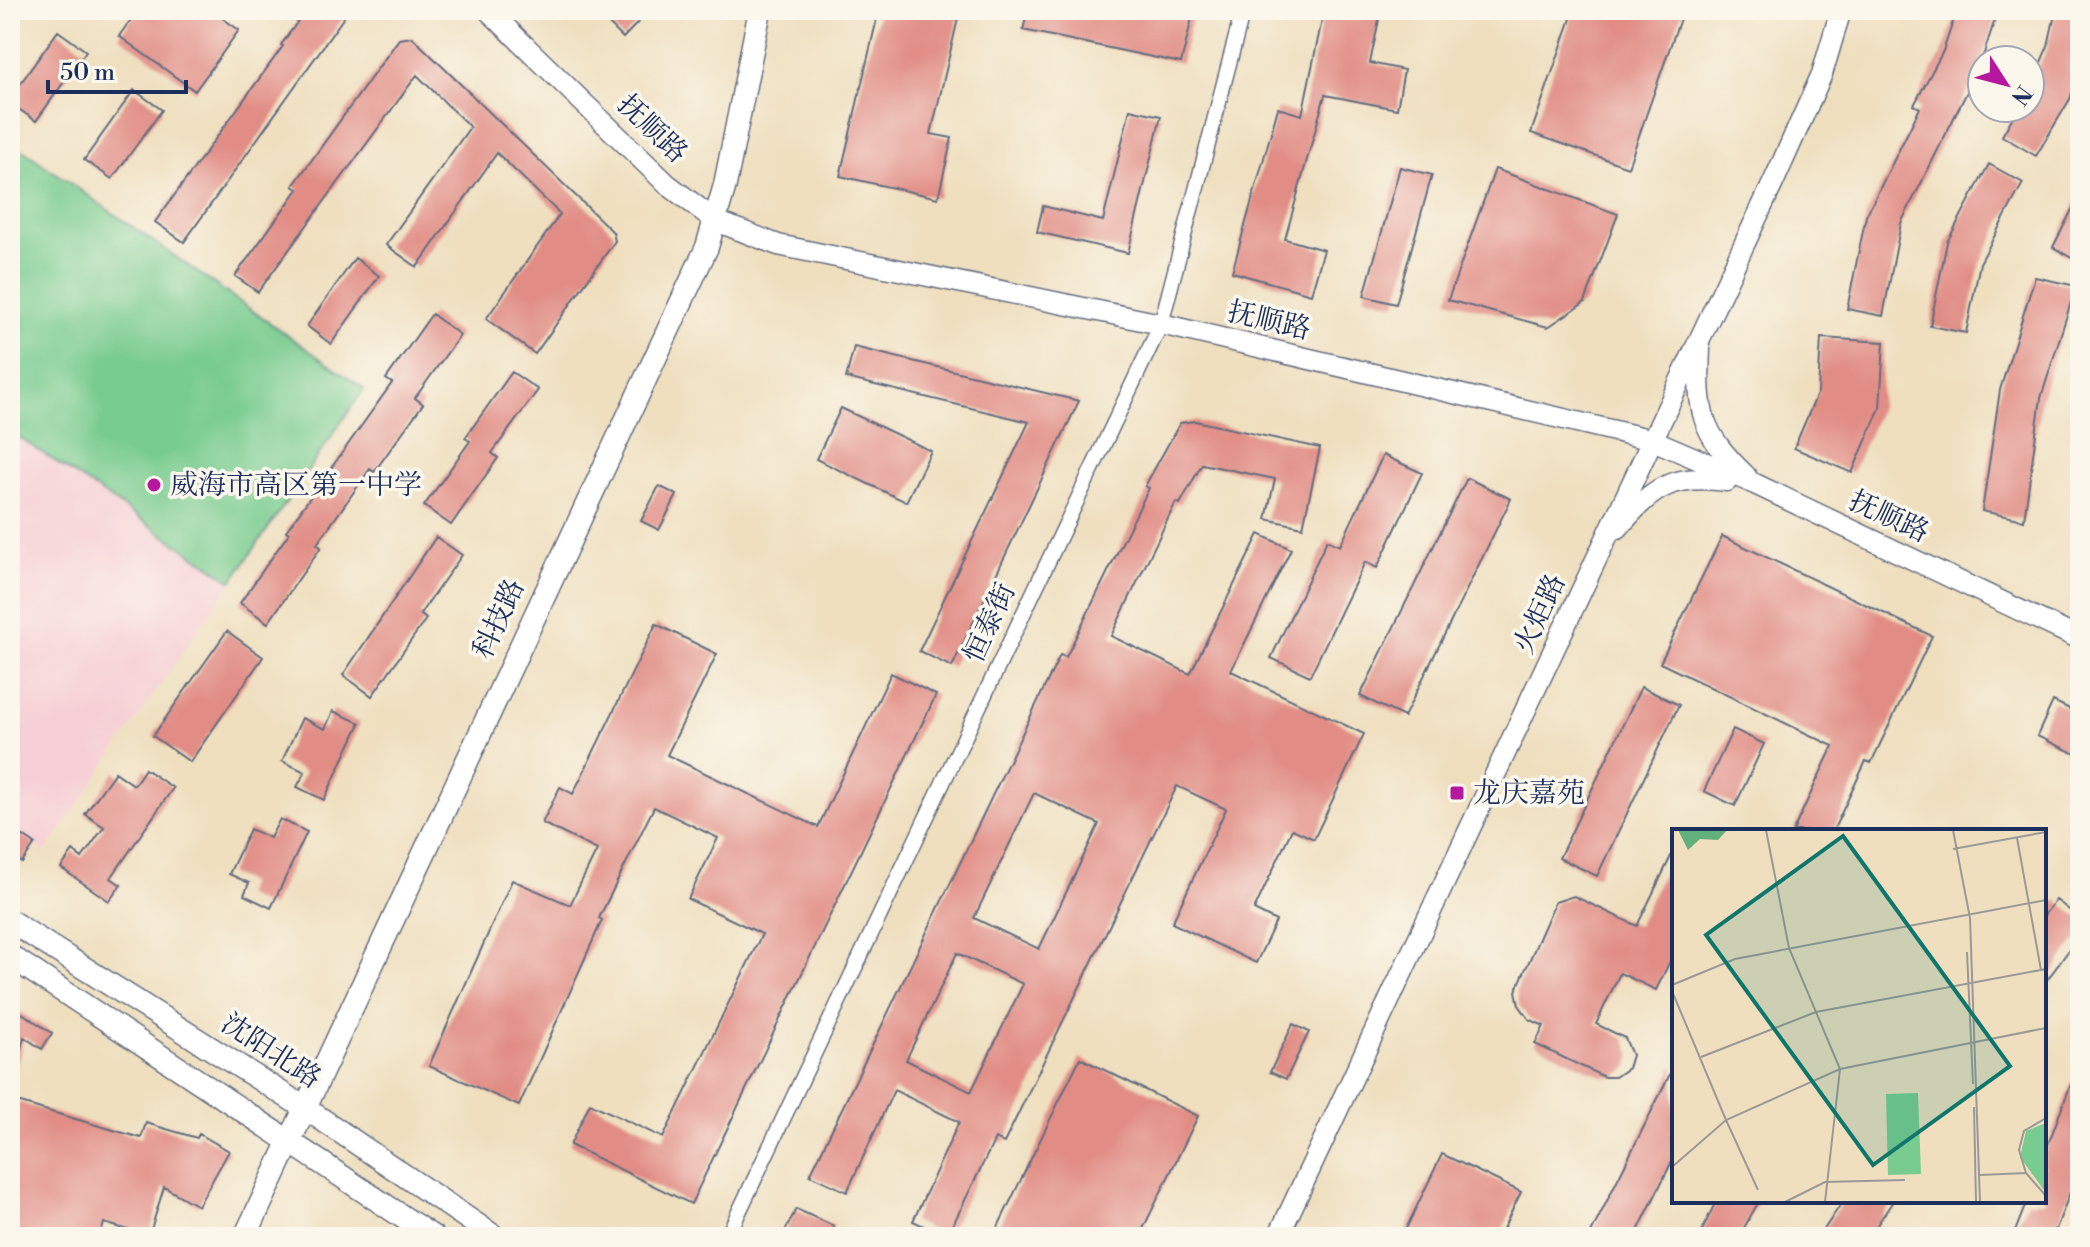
<svg xmlns="http://www.w3.org/2000/svg" width="2090" height="1247" viewBox="0 0 2090 1247" font-family="'Libre Bodoni','Noto Serif SC',serif">
<style>
.built{fill:#f6cfd6}
.green{fill:#78cc8f;stroke:#4a7e76;stroke-width:2}
.building{fill:#e18d85;fill-rule:evenodd}
.lines{fill:none;stroke-linecap:round;stroke-linejoin:round}
.street-casing{stroke:#656d80;stroke-width:17}
.secondary-casing{stroke:#656d80;stroke-width:23}
.primary-casing{stroke:#656d80;stroke-width:25}
.street{stroke:#fff;stroke-width:14}
.secondary{stroke:#fff;stroke-width:20}
.primary{stroke:#fff;stroke-width:22}
.poi-dot{fill:#b5179e;stroke:#fbf7ec;stroke-width:3}
.labels{text-anchor:middle;dominant-baseline:central;stroke-width:7;stroke-linejoin:round;paint-order:stroke}
.street-label{font-size:28px;fill:#1b2f5e;stroke:#fbf7ec}
.poi-label{font-size:28px;fill:#1b2f5e;stroke:#fbf7ec;text-anchor:start}
.inset-road{fill:none;stroke:#9a9998;stroke-width:2}
.view{fill:#0f766e;fill-opacity:0.15;stroke:#0f766e;stroke-width:4}
.inset-edge{fill:none;stroke:#1b2f5e;stroke-width:4}
</style>
<rect width="100%" height="100%" fill="#fbf7ec"/>
<filter id="ink" filterUnits="userSpaceOnUse"><feTurbulence type="fractalNoise" baseFrequency=".0125" numOctaves="2"/><feDisplacementMap in="SourceGraphic" scale="16" xChannelSelector="R" yChannelSelector="G"/><feConvolveMatrix kernelMatrix="1 2 1 2 8 2 1 2 1" color-interpolation-filters="sRGB"/></filter>
<filter id="wash" filterUnits="userSpaceOnUse"><feTurbulence type="fractalNoise" baseFrequency=".006" numOctaves="4" result="noise"/><feDisplacementMap in="SourceGraphic" scale="32" xChannelSelector="R" yChannelSelector="G"/><feGaussianBlur stdDeviation="1.8" result="paint"/><feColorMatrix in="noise" values="0 0 0 0 0 0 0 0 0 0 0 0 0 0 0 0 0 1.4 0 .05"/><feComposite in="paint" operator="in"/></filter>
<g filter="url(#wash)">
<rect width="100%" height="100%" fill="#efdfbf"/>
<path class="built" d="M10 141 364 389 45 852 10 827Z"/>
<path class="green" d="M10 141 364 389 232 581 10 431Z"/>
<g id="blocks">
<path class="building" d="M138 10H211L239 30 195 91 119 36Z
M306 10H349L184 242 155 222 283 46 281 45Z
M595 10H650L623 38Z
M879 10H960L931 134 952 138 938 198 840 176Z
M1028 10H1194L1181 63 1023 30Z
M1324 10H1381L1370 63 1404 70 1397 109 1325 95 1285 239 1324 250 1311 294 1232 272 1278 108 1302 115Z
M1574 10H1683L1628 167 1531 133Z
M1957 10H1998L1972 90 1969 88 1901 223 1883 316 1847 309 1866 216 1920 108 1914 105 1943 51Z
M2056 10H2080V68L2070 99 2036 156 2002 136 2018 108H2030V87L2048 46Z
M58 31 86 51 36 121 10 103V98Z
M412 37 613 232 615 241 535 354 486 319 560 214 497 153 417 267 386 245 470 127 417 75 258 292 235 276 298 189 293 186 399 39Z
M134 90 162 110 112 179 84 160Z
M1130 109 1161 116 1128 253 1037 232 1043 206 1103 221Z
M1989 164 2023 183 1980 263 1966 333 1930 326 1947 242Z
M1400 167 1432 175 1396 304 1364 296Z
M1495 169 1618 214 1585 302 1548 327 1448 300Z
M2080 194V263L2053 247Z
M355 258 379 276 331 344 307 326Z
M2035 277 2076 286 2041 398 2024 520 1982 511 2000 390Z
M432 314 460 335 415 398 423 404 374 472 370 469 317 544 321 547 268 623 240 603 289 533 286 531 392 383 386 379Z
M1821 338 1884 342 1880 408 1852 473 1794 448 1818 392Z
M854 347 1079 401 952 667 919 651 1029 422 846 378Z
M512 372 538 390 492 453 498 458 451 525 424 506 470 441 465 438Z
M841 408 931 451 906 502 816 459Z
M1195 421 1320 448 1303 527 1266 519 1275 479 1202 464 1180 504 1176 502 1111 636 1190 674 1259 534 1291 549 1231 671 1364 734 1314 839 1292 829 1254 910 1276 921 1256 963 1172 923 1226 809 1177 786 1004 1143 995 1139 947 1237 913 1221 959 1122 894 1090 847 1192 810 1175 1060 655 1066 657 1149 488 1145 486 1180 423ZM1034 793 1099 824 1039 949 974 918ZM957 953 1023 984 971 1092 906 1060Z
M1383 455 1422 473 1377 568 1365 562 1310 676 1271 658 1327 540 1340 546Z
M1467 478 1511 499 1404 717 1360 696Z
M659 486 677 495 659 530 641 521Z
M1722 536 1932 636 1871 763 1866 761 1833 831H1793L1833 746 1660 663Z
M436 537 462 555 420 614 426 619 372 696 343 675Z
M656 624 717 654 667 755 818 827 891 673 936 695 691 1204 570 1145 590 1103 663 1138 762 934 688 899 718 838 654 807 599 918 602 920 519 1106 429 1066 512 880 570 905 597 850 542 823 560 787 573 794Z
M227 631 263 657 190 762 153 736Z
M1641 687 1679 705 1597 876 1559 858Z
M2053 701 2080 714V756L2037 736Z
M333 711 360 723 324 800 297 787 305 772 282 761 302 718 325 729Z
M1733 729 1764 744 1735 806 1704 791Z
M145 769 173 788 111 878 121 885 109 901 61 868 73 851 82 858 104 827 85 814 115 772 134 785Z
M280 819 307 832 271 908 244 895 249 883 229 874 250 829 270 838Z
M10 827 35 844 22 863 10 855Z
M1674 850V953L1656 990 1620 973 1596 1024 1625 1038 1632 1055 1628 1068 1615 1077H1604L1535 1044 1544 1026 1529 1019 1519 1005 1516 991 1555 902 1574 896 1637 926Z
M2056 900 2080 918V935L2044 984V915Z
M10 1005 52 1033 42 1049 24 1037 15 1071 10 1070Z
M1293 1024 1309 1032 1286 1079 1270 1072Z
M1080 1058 1198 1116 1139 1237H993Z
M2079 1063 2080 1166 2053 1237H2013L2027 1201H2044V1155Z
M1674 1066V1157L1635 1237H1589Z
M10 1100 141 1138 146 1123 197 1138 199 1134 229 1151 198 1206 164 1187 149 1236 104 1223 100 1237H10Z
M1442 1154 1521 1192 1499 1237H1402Z
M1716 1201H1759L1739 1237H1699Z
M1843 1201H1893L1869 1237H1819Z
M796 1209 834 1226 829 1237H782Z"/>
</g>
</g>
<g filter="url(#ink)">
<use href="#blocks" fill-opacity="0" stroke="#656d80" stroke-width="2"/>
<g class="lines">
<g class="street-casing">
<path id="street" d="M727 1237 1161 324 1243 10"/>
</g>
<g class="secondary-casing">
<path id="secondary" d="M488 10 667 184 716 221 778 245 1161 324 1653 440 1755 484 2080 639
M1700 349C1697 411 1700 432 1746 476
M1618 528C1654 486 1672 474 1727 481
M1278 1237 1773 183 1822 74 1841 10"/>
</g>
<g class="primary-casing">
<path id="primary" d="M10 921 305 1108 495 1237
M10 956 433 1237
M245 1237 707 247 725 185 760 10"/>
</g>
<use href="#street" class="street"/>
<use href="#secondary" class="secondary"/>
<use href="#primary" class="primary"/>
</g>
</g>
<g class="poi-dot">
<circle cx="154" cy="485" r="8"/>
<rect x="1449" y="785" width="16" height="16" rx="4"/>
</g>
<g class="labels">
<g class="street-label">
<text transform="translate(652 129) rotate(44)">抚顺路</text>
<text transform="translate(1269 321) rotate(13)">抚顺路</text>
<text transform="translate(1889 517) rotate(25)">抚顺路</text>
<text transform="translate(1540 614) rotate(-65)">火炬路</text>
<text transform="translate(499 619) rotate(-65)">科技路</text>
<text transform="translate(990 623) rotate(-65)">恒泰街</text>
<text transform="translate(271 1051) rotate(33)">沈阳北路</text>
</g>
<g class="poi-label">
<text x="170" y="485">威海市高区第一中学</text>
<text x="1473" y="793">龙庆嘉苑</text>
</g>
</g>
<g transform="translate(1672 829)">
<rect width="374" height="374" fill="#efdfbf"/>
<path d="M246 264 249 345 216 346 214 265ZM374 294V364L348 328 354 302Z" fill="#78cc8f"/>
<path d="M6 1H55L46 11 28 10 16 21Z" fill="#62b07a"/>
<path class="inset-road" d="M94 1 117 119 168 240 153 373M281 1 298 89 308 373M345 9 369 141M281 20 374 3M295 123 301 255M0 156 63 130 374 71M0 162 54 291M29 228 144 183 374 140M302 278 304 373M374 289 352 302 347 321 354 344 374 367M54 291 86 361M0 338 54 291 168 240 374 199M308 346 354 344M113 373 153 353 233 351"/>
<path class="view" d="M171 7 338 237 201 336 34 106Z"/>
<rect width="374" height="374" class="inset-edge"/>
</g>
<rect width="2090" height="1247" fill="none" stroke="#fbf7ec" stroke-width="40"/>
<g transform="translate(2006 84) rotate(126)"><circle r="38" fill="#fbf7ec" stroke="#a1a7b3" stroke-width="2"/>
<path d="M0-6L14 30L0 20L-14 30Z" fill="#b5179e"/>
<text y="-12" font-size="22" font-weight="bold" text-anchor="middle" fill="#1b2f5e">N</text>
</g>
<path d="M48 80v12h138v-12" fill="none" stroke="#1b2f5e" stroke-width="4"/>
<text x="60" y="80" font-size="24" fill="#1b2f5e" stroke="#fbf7ec" stroke-width="6" paint-order="stroke">50 m</text>
</svg>
